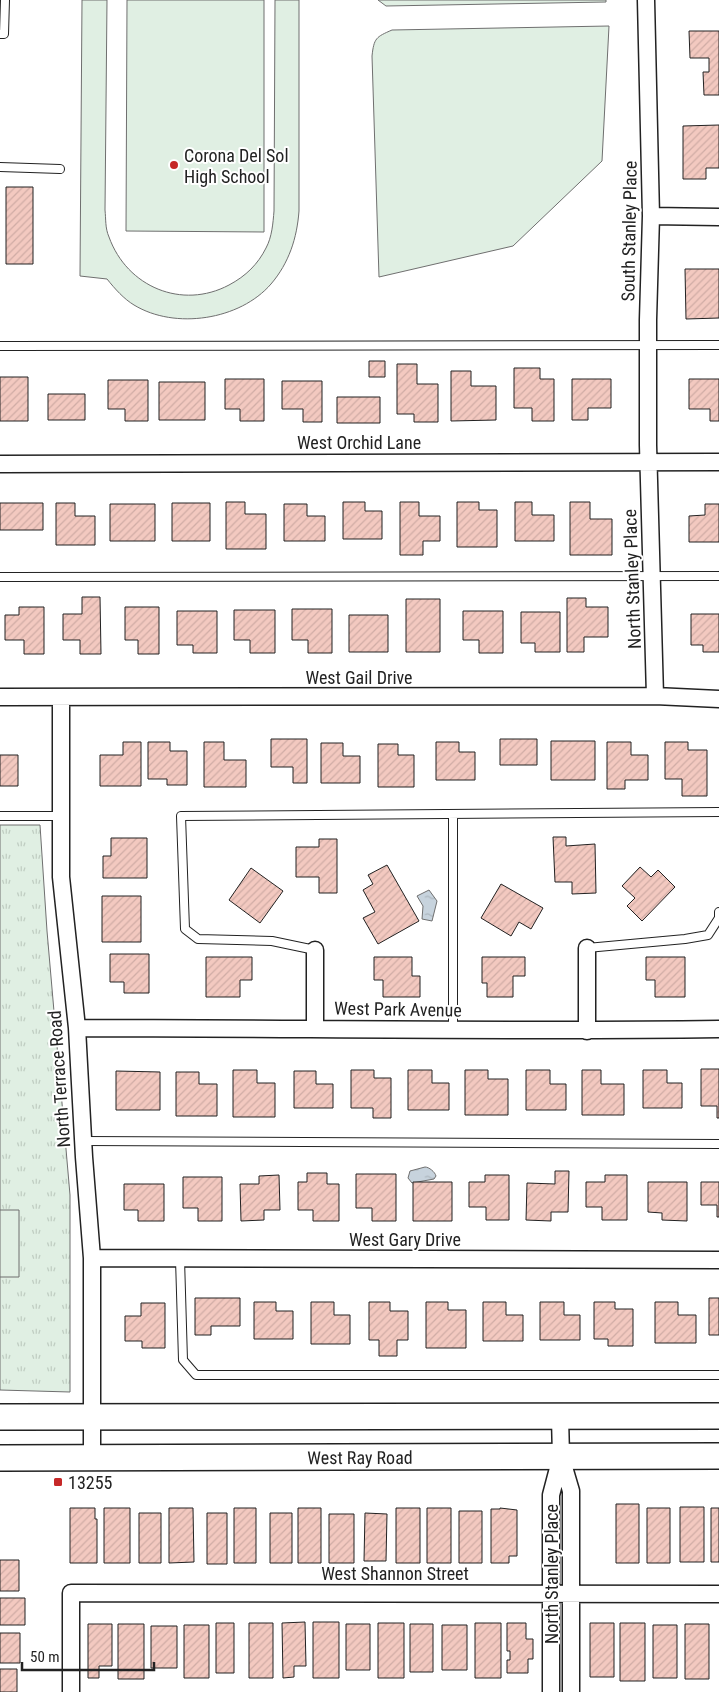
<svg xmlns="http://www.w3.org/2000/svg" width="719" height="1692" viewBox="0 0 719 1692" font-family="'Roboto Condensed',sans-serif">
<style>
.park{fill:url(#park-tufts);stroke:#6f6f6f}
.pitch{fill:#e0efe3;stroke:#6f6f6f}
.water{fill:url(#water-ripples);stroke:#6f6f6f}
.building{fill:url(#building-hatch);stroke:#222}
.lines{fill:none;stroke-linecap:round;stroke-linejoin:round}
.lane-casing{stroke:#222;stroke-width:10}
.street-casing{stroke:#222;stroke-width:19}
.primary-casing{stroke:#222;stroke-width:28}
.lane{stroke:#fff;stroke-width:8}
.street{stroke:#fff;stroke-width:16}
.primary{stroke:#fff;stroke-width:25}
.poi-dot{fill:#c62828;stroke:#fff;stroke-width:2}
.labels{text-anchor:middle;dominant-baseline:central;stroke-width:4;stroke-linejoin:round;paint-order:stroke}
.poi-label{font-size:18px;fill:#222;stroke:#fff;text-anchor:start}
.street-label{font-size:18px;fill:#222;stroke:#fff}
</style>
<defs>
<pattern id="park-tufts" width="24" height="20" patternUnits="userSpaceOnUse" patternTransform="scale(1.25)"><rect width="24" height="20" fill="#e0efe3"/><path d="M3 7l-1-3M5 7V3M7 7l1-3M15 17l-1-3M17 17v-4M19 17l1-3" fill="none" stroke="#c0cdc2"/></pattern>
<pattern id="water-ripples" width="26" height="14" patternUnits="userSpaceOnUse" patternTransform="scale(1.25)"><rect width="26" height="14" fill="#c7d3dd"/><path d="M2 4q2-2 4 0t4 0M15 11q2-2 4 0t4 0" fill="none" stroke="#abb5bd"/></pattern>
<pattern id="building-hatch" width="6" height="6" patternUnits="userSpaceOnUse" patternTransform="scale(1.25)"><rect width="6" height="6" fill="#f3c9c0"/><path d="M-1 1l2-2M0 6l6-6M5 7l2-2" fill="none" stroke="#d0aca5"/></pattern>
</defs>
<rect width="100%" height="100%" fill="#fff"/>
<path class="park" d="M0 825H40L47 931 70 1195V1392L0 1390Z"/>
<path class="pitch" d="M82 0H107L105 210C106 219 105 228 109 237 127 287 182 310 229 285 246 276 258 264 266 248 272 237 273 223 274 211L275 0H299V211C297 238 289 263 271 284 240 320 175 330 134 305 124 299 115 289 107 279L80 276Z
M127 0H264V232L126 231Z
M378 0H606V2L386 6Z
M609 26 602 161 513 246 379 277 372 56C374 38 376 37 392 30Z
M0 1210H19V1277H0Z"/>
<path class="water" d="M429 890 437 901 432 921 422 919 423 906 417 896Z
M425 1167C429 1167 435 1172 436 1176L434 1179 412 1183 408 1178 410 1171Z"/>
<path class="building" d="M689 31H719V95H704L703 72H709V58H690Z
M719 125V168H706V179H683V126Z
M6 187H33V264H6Z
M685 269H719V318L686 319Z
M369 361H385V377H369Z
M397 364H417V384H438V422H414V414H397Z
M514 368H540V379H554V421H532V408H514Z
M451 371H471V386H496V420L451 421Z
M0 377H28V421H0Z
M225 379H264V421H240V409H225Z
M572 379H611V408H588V420H572Z
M689 379H719V421H710V409H689Z
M108 380H148V421H125V409H108Z
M282 381H322V422H303V409H282Z
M159 382H205V420H159Z
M48 394H85V420H48Z
M337 397H380V423H337Z
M226 502H245V514H266V549H226Z
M343 502H365V511H382V539H343Z
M400 502H419V516H440V541H423V555H400Z
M457 502H479V510H497V547H457Z
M515 502H532V515H554V541H515Z
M570 502H590V519H612V555H570Z
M0 503H43V530H0Z
M56 503H75V516H95V545H56Z
M172 503H210V541H172Z
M110 504H155V541H110Z
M284 504H307V516H325V541H284Z
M705 504H719V542H689V516L705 515Z
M82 597H100L101 654H80V640H63V614H82Z
M567 598H586V607H608V637H584V652H567Z
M406 599H440V652H406Z
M19 607H44V654H24V640H5V615H19Z
M125 607H159V654H138V640H125Z
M292 609H332V653H308V640H292Z
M234 610H275V653H250V640H234Z
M177 611H217V653H193V645H177Z
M463 611H503V653H479V640H463Z
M521 612H560V652H535V643H521Z
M691 614H719V652H703V645H691Z
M349 615H388V652H349Z
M271 739H307V783H293V767H271Z
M500 739H537V765H500Z
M551 741H595V780H551Z
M123 742H141V786H100V755H123Z
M148 742H170V751H187V785H167V779H148Z
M204 742H224V760H246V787H204Z
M436 742H459V752H475V780H436Z
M607 742H631V755H648V780H625V789H607Z
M665 742H688V750H707V796H682V779H665Z
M321 743H343V756H360V783H321Z
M378 744H398V755H414V787H378Z
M0 755H18V786H0Z
M553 837H566V846L595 844 596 893 572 894V882H555Z
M111 838H147V878H103V856H111Z
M319 839H337V893H319V877H296V847H319Z
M387 865 419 921 378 944 363 918 375 912 363 890 373 884 368 875Z
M640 867 651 877 658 870 675 887 642 921 627 906 635 898 622 886Z
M251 868 283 891 260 923 229 900Z
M501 884 543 908 531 929 519 922 511 936 481 918Z
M102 896H141V942H102Z
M110 954H149V993H124V982H110Z
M206 957H252V980H240V997H206Z
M374 957H412V976H420V997H383V980H374Z
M482 957H525V976H513V997H487V983H482Z
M646 957H685V997H655V980H646Z
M701 1069H719V1118H717V1106H701Z
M233 1070H257V1083H275V1117H233Z
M351 1070H374V1078H391V1118H373V1108H351Z
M408 1070H432V1083H449V1110H408Z
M465 1070H488V1079H508V1115H465Z
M526 1070H550V1084H566V1110H526Z
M582 1070H601V1084H624V1115H582Z
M643 1070H667V1083H682V1108H643Z
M116 1071 160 1072V1110H116Z
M294 1071H316V1084H333V1108H294Z
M176 1072H199V1084H217V1116H176Z
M555 1171H569L568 1212H551V1221L526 1220 527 1183 555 1184Z
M307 1173H327V1184H339V1221H313V1210H298V1182H307Z
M356 1174H396V1221H372V1208H356Z
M279 1175 280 1210H264V1220L241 1221 240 1184H259V1176Z
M485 1175H509V1220H486V1207H469V1182H485Z
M605 1175H627V1220H602V1207H586V1182H605Z
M183 1177H222V1221H198V1208H183Z
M413 1182H452V1221H413Z
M648 1182H687V1221L662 1220V1213L648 1212Z
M701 1182H719V1217H717V1205H701Z
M124 1184H164V1221H138V1210H124Z
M195 1298H240V1326H211V1335H195Z
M709 1298H719V1335H709Z
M254 1302H276V1311H293V1339H254Z
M311 1302H334V1315H350V1344H311Z
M369 1302H390V1311H408V1340H397V1356H379V1340H369Z
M426 1302H448V1310H466V1348H426Z
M483 1302H506V1315H523V1341H483Z
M540 1302H564V1315H580V1340H540Z
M594 1302H615V1309H633V1346H608V1339H594Z
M655 1302H678V1315H696V1343H655Z
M141 1303H165V1348H142V1341H125V1316H141Z
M54 1481H63V1484H54Z
M616 1504H639V1563H616Z
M680 1507H704V1562H680Z
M70 1508H95V1519H97V1563H70Z
M104 1508H130V1563H104Z
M169 1508H193L194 1562 169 1563Z
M234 1508H256V1563H234Z
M298 1508H321V1563H298Z
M396 1508H420V1563H396Z
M427 1508H451V1563H427Z
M500 1508 517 1510V1556H509V1563H491V1509H500Z
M647 1508H670V1563H647Z
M711 1508H719V1562H711Z
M459 1511H482V1563H459Z
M139 1513H161V1563H139Z
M207 1513H227V1564H207Z
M270 1513H292V1563H270Z
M365 1513 387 1514 386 1561H364Z
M329 1514H354V1563H329Z
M0 1560H19V1591H0Z
M0 1598H25V1625H0Z
M305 1622 306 1666H294V1677L283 1678 282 1623Z
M313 1622H339V1678H313Z
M216 1623H234V1673H216Z
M249 1623H273V1678H249Z
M378 1623H404V1678H378Z
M475 1623H501V1678H475Z
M507 1623H526V1639H533V1659H528V1673H507V1660H510V1651H507Z
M590 1623H614V1677H590Z
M620 1623H645V1681H620Z
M88 1624H112V1666H99V1678H88Z
M118 1624H144V1679H118Z
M346 1624H370V1670H346Z
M410 1624H433V1672H410Z
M685 1624H709V1679H685Z
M184 1625H209V1678H184Z
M442 1625H467V1670H442Z
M653 1625H677V1678H653Z
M151 1626H177V1668H151Z
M0 1633H20V1663H0Z
M0 1669H17V1692H0Z"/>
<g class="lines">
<g class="lane-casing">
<path id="lane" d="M0 34H4L5 0
M0 167 60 169
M0 346 719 345
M0 577 719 576
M453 814V1030
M0 816H60
M587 948 685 939 708 935 719 918V912
M315 950 272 941 198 939 185 929 181 816 719 812
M83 1141 719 1144
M180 1259 183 1360 196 1375H719"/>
</g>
<g class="street-casing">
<path id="street" d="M646 0 651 216 648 320V445L655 696
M651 216 719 217
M0 464 719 462
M0 697 655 696 719 699
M61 698V877L77 1028 84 1157 92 1258V1458
M315 950V1028
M77 1028C291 1028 505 1032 719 1029
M587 1031V948
M92 1258 719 1260
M561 1457 571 1491V1692
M71 1692V1593L719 1594
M551 1692V1495L561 1457 560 1417"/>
</g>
<g class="primary-casing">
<g id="primary">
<path d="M0 1417 719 1416"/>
<path id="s1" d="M0 1458 719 1456"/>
</g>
</g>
<use href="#lane" class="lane"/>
<use href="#street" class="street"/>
<use href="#primary" class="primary"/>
</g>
<g class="poi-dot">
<circle cx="174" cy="165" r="5"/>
<rect x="53" y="1477" width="10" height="10" rx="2.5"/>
</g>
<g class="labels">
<g class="poi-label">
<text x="184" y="155">Corona Del Sol<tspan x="184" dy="21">High School</tspan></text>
<text x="68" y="1482">13255</text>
</g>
<g class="street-label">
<text transform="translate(629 231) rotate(-89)">South Stanley Place</text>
<text x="359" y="442">West Orchid Lane</text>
<text transform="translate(632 579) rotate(-92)">North Stanley Place</text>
<text x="359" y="677">West Gail Drive</text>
<text transform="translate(398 1009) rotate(1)">West Park Avenue</text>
<text transform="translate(59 1079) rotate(-94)">North Terrace Road</text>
<text x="405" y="1239">West Gary Drive</text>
<text stroke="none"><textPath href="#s1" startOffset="360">West Ray Road</textPath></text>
<text x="395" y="1573">West Shannon Street</text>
<text transform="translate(551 1574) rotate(-90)">North Stanley Place</text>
</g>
</g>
<path d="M22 1662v8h132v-8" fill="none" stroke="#222222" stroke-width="2.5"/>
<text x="30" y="1662" font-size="15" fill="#222222" stroke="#ffffff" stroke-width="4" paint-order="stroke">50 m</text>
</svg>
